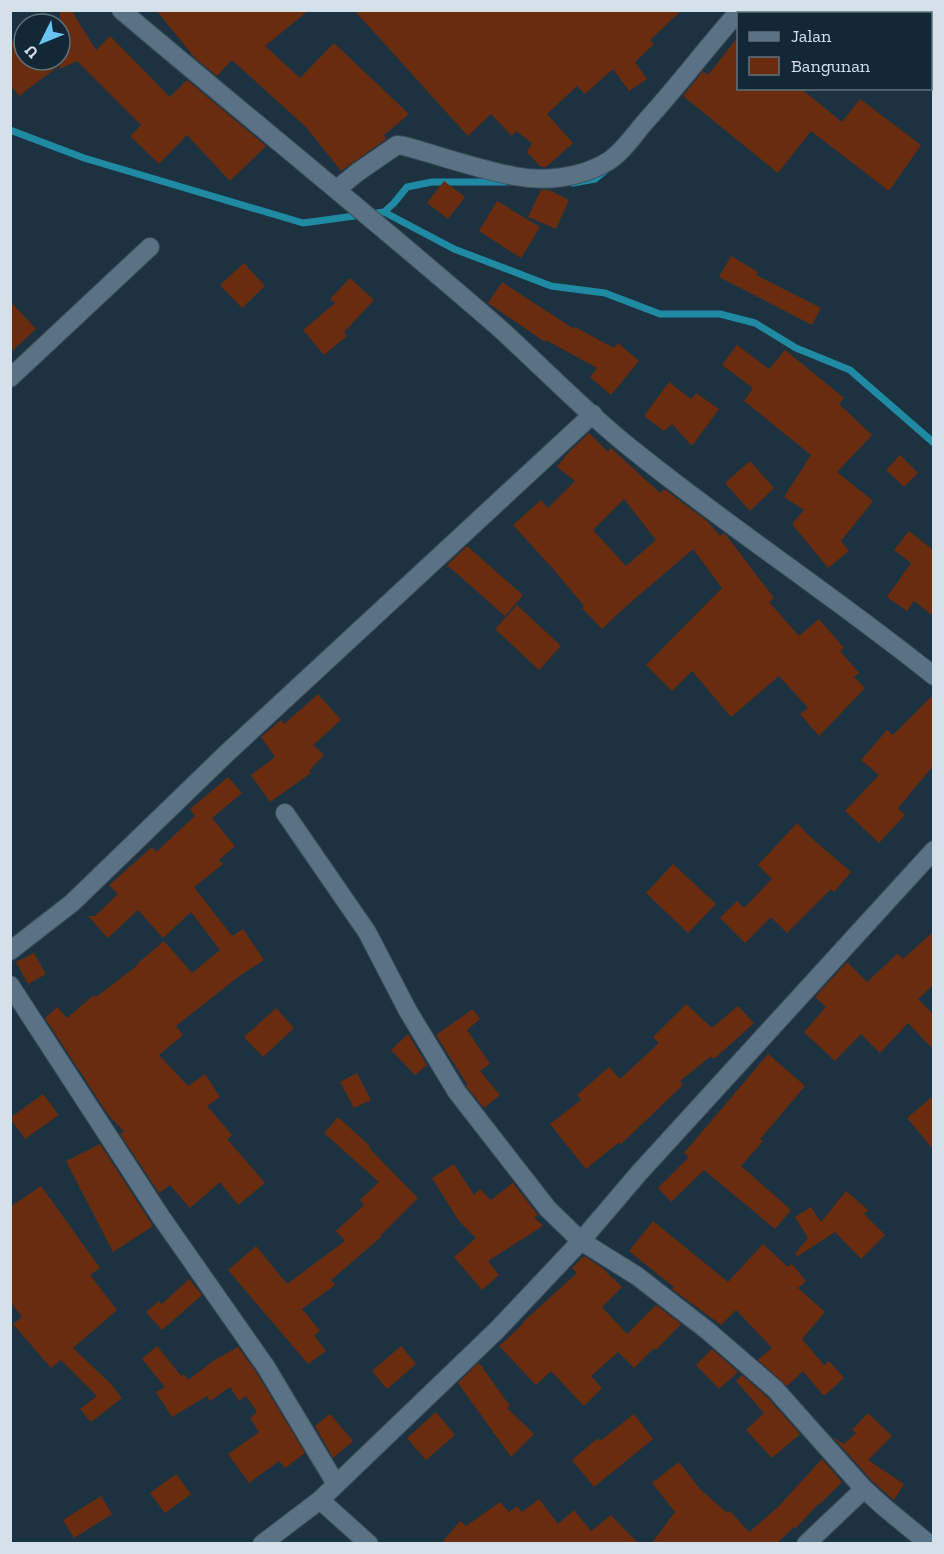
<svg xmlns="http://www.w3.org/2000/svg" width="944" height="1554" viewBox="0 0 944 1554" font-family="'Zilla Slab',serif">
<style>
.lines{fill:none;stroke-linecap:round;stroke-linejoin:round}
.stream{stroke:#1f8aa2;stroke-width:7}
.building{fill:#6a2c0f;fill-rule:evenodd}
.minor-casing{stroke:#3a4d5a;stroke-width:20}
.minor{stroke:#5a7284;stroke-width:18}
</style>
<rect width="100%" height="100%" fill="#1c3241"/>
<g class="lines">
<path class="stream" d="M10 130 84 158 303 223 384 212 454 249 551 286 605 293 660 314H720L755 323 796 348 850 370 934 443
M573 183 595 179 606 170
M384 212 394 203 407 187 432 182H508"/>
</g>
<path class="building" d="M60 10H71L96 50 110 36 170 97 187 80 266 146 230 181 187 135 159 164 130 136 141 125 77 61 60 69V65L19 96 10 84V38L24 53V60H60Z
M156 10H309L265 46 300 78 334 43 409 114 384 135 386 139 341 171 306 127 232 60 217 76 195 58Z
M354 10H682L650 40 654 44 635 62 647 79 629 91 613 69 585 94 577 86 547 114 573 143 546 167H541L527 152 532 143 516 131 512 136 491 114 468 136Z
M738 37V88H800L842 122 860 99 921 145 889 191 811 131 778 173 683 96 703 71 708 75Z
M444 181 465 197 448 219 427 203Z
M541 190H549L569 200 556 229 528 217Z
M497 201 540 227 521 258 479 231Z
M731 256 758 272 756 275 821 308 812 325 719 277Z
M244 263 265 286 242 308 220 285Z
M350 278 374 300 344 332 347 336 324 355 303 330 335 303 330 299Z
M502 282 574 329 575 327 614 348 618 343 639 361 611 395 590 377 597 368 546 340 545 342 488 303Z
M10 301 36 329 10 353Z
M737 345 769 369 785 350 844 398 839 404 872 435 837 472 873 501 841 541 849 551 828 568 792 524 804 510 784 497 811 455 744 401 753 388 722 365Z
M669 382 691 399 696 393 719 409 692 446 672 424 664 431 644 416Z
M589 433 608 452 611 448 660 493 664 489 707 521 720 536 724 533 726 535 774 598 769 602 799 636 819 619 844 648 840 651 859 673 854 677 865 688 819 736 800 714 808 708 779 676 731 717 692 671 672 691 646 665 722 588 693 549 623 609 602 629 582 608 584 606 554 570 513 525 541 500 548 508 575 481 557 467 568 453ZM624 499 656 540 626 566 593 530Z
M900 455 918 473 904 487 886 470Z
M750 461 774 488 750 511 725 483Z
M909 531 933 550V616L914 601 907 611 887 597 911 563 894 550Z
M467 546 523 595 505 616 447 565Z
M517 605 561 646 539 670 495 629Z
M318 694 341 720 313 745 324 755 309 771 311 773 270 802 251 775 275 757 261 737 281 720 284 724Z
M933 695V766L898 808 905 815 879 843 845 811 879 775 861 760 887 730 893 735Z
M228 777 242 793 212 818 235 846 219 860 223 864 194 887 232 936 243 929 264 960 238 977 176 1026 183 1035 159 1055 188 1086 205 1074 220 1097 207 1106 232 1135 227 1139 265 1183 238 1205 220 1182 190 1208 170 1185 159 1193 120 1134 124 1132 107 1113 45 1018 57 1007 67 1018 94 995 96 997 138 965 137 964 164 941 192 973 220 950 191 912 163 938 138 910 108 938 88 916H95L118 894 109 885 152 847 156 852 195 816 190 809Z
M797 823 809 836 851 872 834 892 831 889 787 933 771 917 745 943 720 918 737 901 744 908 772 879 758 865Z
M673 864 716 904 688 933 646 893Z
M933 932V985L918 999 933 1014V1049L908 1023 880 1053 861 1034 835 1061 804 1032 826 1007 815 997 847 962 867 982 897 954 903 959Z
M34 953 46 974 28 984 16 962Z
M686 1004 712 1028 738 1006 754 1023 714 1059 711 1056 680 1081 683 1085 621 1144 619 1142 586 1169 550 1124 581 1100 577 1095 609 1067 620 1079 659 1043 653 1037Z
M276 1008 294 1028 263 1057 244 1037Z
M473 1009 480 1019 467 1030 490 1064 480 1071 500 1095 484 1108 466 1086 467 1084 436 1035Z
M408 1034 427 1065 415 1075 391 1050Z
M768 1054 805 1086 760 1139 763 1141 741 1166 791 1210 775 1229 704 1170 671 1202 658 1188 689 1157 684 1153Z
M357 1073 371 1100 354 1108 340 1082Z
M43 1094 59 1115 25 1139 10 1118Z
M933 1096V1149L907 1118Z
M338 1117 370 1146 369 1148 418 1198 380 1236 381 1237 331 1280 335 1285 302 1309 320 1331 314 1335 326 1351 308 1364 228 1270 256 1246 287 1284 345 1241 336 1231 364 1205 360 1200 379 1182 324 1133Z
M100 1144 153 1226 113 1252 66 1161Z
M454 1164 474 1195 480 1189 491 1200 513 1183 538 1215 534 1217 543 1226 488 1261 499 1275 482 1290 454 1257 476 1238 459 1221 432 1178Z
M41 1186 100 1268 90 1275 117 1310 73 1348 111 1384 122 1398 91 1422 80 1409 97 1396 61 1360 51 1368 13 1324 22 1317 10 1301V1207Z
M846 1191 868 1210 864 1214 885 1235 861 1259 835 1232 798 1256 795 1254 808 1238 795 1217 811 1207 821 1222Z
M653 1221 728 1282 763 1244 788 1267 792 1264 806 1281 798 1288 825 1312 802 1339 824 1365 829 1361 844 1378 824 1396 803 1371 787 1386 758 1360 772 1348 736 1310 721 1325 672 1289 674 1287 629 1251Z
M584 1256 602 1268 622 1287 602 1307 627 1334 656 1305 681 1324 656 1350 654 1348 634 1368 618 1352 591 1376 602 1388 584 1406 551 1371 536 1385 499 1346 523 1324 522 1323 577 1273 572 1268Z
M189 1279 202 1295 162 1330 146 1312 159 1301 162 1304Z
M157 1346 181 1376 184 1374 188 1380 216 1359 238 1347 256 1372 305 1453 285 1468 279 1461 249 1483 228 1454 259 1432 250 1418 257 1412 246 1396 239 1401 230 1387 210 1401 207 1396 172 1417 156 1392 165 1387 142 1359Z
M401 1346 416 1364 387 1389 372 1371Z
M712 1349 738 1372 719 1389 696 1365Z
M477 1364H480L510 1406 507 1408 534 1434 511 1457 458 1383Z
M742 1375 767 1397 800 1434 772 1458 746 1430 764 1413 736 1381Z
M436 1412 455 1435 426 1460 407 1438Z
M868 1413 892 1436 868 1460 904 1484 894 1500 872 1481 833 1437 844 1444 856 1433 852 1430Z
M330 1414 353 1441 333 1458 315 1426Z
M634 1414 653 1439 594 1487 572 1460 598 1438 600 1441Z
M822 1459 842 1482 820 1504 819 1503 796 1528 794 1527 776 1544H651L675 1512 652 1483 679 1462 700 1489 727 1513 730 1511 749 1532 778 1507Z
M176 1474 191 1494 165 1513 150 1493Z
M101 1496 112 1514 74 1538 63 1520Z
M539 1499 558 1524 574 1510 591 1531 611 1515 639 1544H441L460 1521 466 1526 500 1502 509 1512 517 1506 522 1512Z"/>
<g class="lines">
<g class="minor-casing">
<path id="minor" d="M121 10C246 116 374 219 497 326 539 364 578 405 622 441 722 523 832 594 934 676
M337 189 358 172 397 145 404 146C441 156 477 169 514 176 545 182 580 178 607 162 622 153 634 135 645 122 678 86 707 47 740 10
M10 378 150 247
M285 813 367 932 408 1011 457 1092 548 1209 581 1241 637 1276 708 1331 775 1389 864 1489 884 1507 929 1544
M10 951 72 903 227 753 593 414
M10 985 161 1217 266 1367 336 1484
M320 1500 369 1544
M262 1544 320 1500 497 1330 581 1241 639 1173 934 850
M806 1544 864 1489"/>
</g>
<use href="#minor" class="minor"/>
</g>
<rect width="944" height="1554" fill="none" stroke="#d4e1eb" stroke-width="24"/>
<rect x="737" y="12" width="195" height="78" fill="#122836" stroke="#60727e" stroke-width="1.5"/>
<rect x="749" y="32" width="30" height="9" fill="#5a7284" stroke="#60727e" stroke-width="1.5"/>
<text x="791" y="42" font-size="18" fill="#d4e1eb">Jalan</text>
<rect x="749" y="57" width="30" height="18" fill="#6a2c0f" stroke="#60727e" stroke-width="1.5"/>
<text x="791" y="72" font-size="18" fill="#d4e1eb">Bangunan</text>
<g transform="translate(42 42) rotate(227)"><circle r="28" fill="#122836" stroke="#60727e" stroke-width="1.5"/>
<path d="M0-4.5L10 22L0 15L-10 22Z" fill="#69c4f1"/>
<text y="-9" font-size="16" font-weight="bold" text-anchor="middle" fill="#d4e1eb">U</text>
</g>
</svg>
